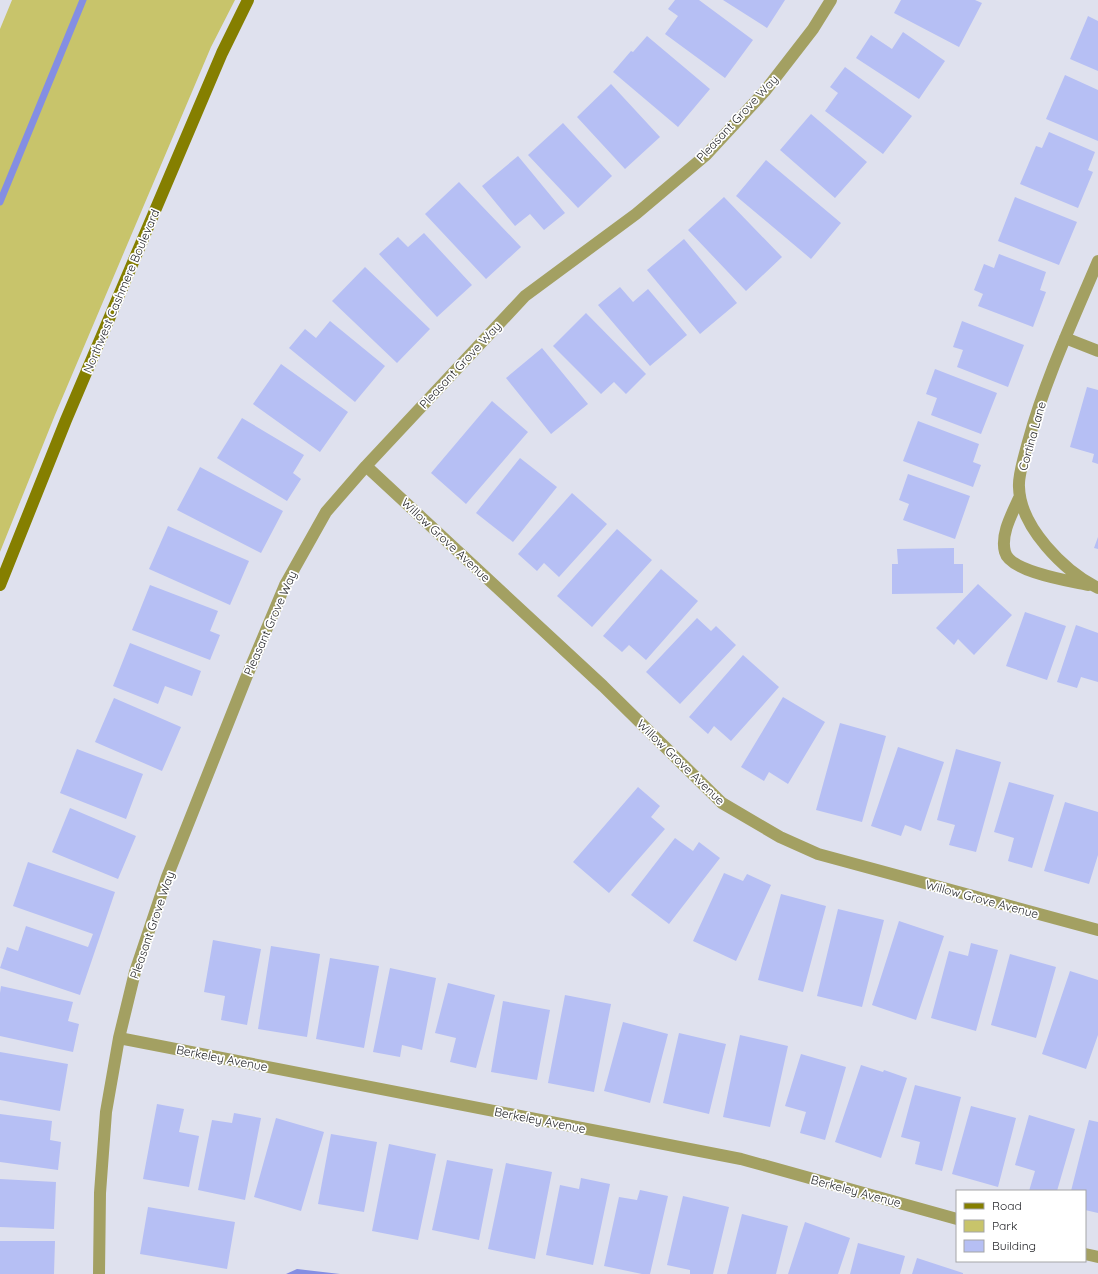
<svg xmlns="http://www.w3.org/2000/svg" width="1098" height="1274" viewBox="0 0 1098 1274" font-family="Quicksand,sans-serif">
<style>
.green{fill:#c8c46b}
.water{fill:#848ee3}
.lines{fill:none;stroke-linecap:round;stroke-linejoin:round}
.stream{stroke:#848ee3;stroke-width:7}
.building{fill:#b6bff4}
.street{stroke:#a3a062;stroke-width:12}
.secondary{stroke:#857f00;stroke-width:12}
.labels{text-anchor:middle;dominant-baseline:central;stroke-width:3.5;stroke-linejoin:round;paint-order:stroke}
.street-label{font-size:12px;fill:#1f2024;stroke:#fff}
</style>
<rect width="100%" height="100%" fill="#dfe1ee"/>
<path class="green" d="M12 0H235L211 47 55 415 0 552V29Z"/>
<path class="water" d="M297 1269 340 1274H286Z"/>
<g class="lines">
<path class="stream" d="M0 202 83 0"/>
</g>
<path class="building" d="M675 0H699L753 40 725 78 665 34 678 16 668 9Z
M723 0H785L767 28Z
M901 0H975L982 3 959 47 894 13Z
M1088 16 1098 21V71L1070 59Z
M903 32 945 61 919 99 856 58 871 35 892 49Z
M647 36 710 89 678 127 613 72 631 51 633 52Z
M845 67 912 116 883 154 825 111 838 93 830 87Z
M1065 75 1098 90V141L1046 119Z
M611 84 660 137 625 169 577 117Z
M811 114 867 162 835 198 780 150Z
M563 123 612 176 578 208 528 155Z
M1049 132 1095 152 1088 170 1093 172 1078 208 1020 184 1036 146 1042 148Z
M518 156 565 213 544 230 530 214 515 226 482 186Z
M766 160 841 223 811 259 736 196Z
M459 182 521 247 486 279 425 214Z
M724 197 782 257 746 291 688 230Z
M1015 197 1077 222 1059 265 998 241Z
M424 233 472 285 437 317 379 254 398 237 408 247Z
M684 239 737 303 700 334 647 270Z
M999 254 1046 272 1040 290 1046 292 1033 327 978 306 983 294 974 290 984 264 994 268Z
M365 267 430 329 397 363 332 301Z
M620 287 633 302 648 289 687 335 650 366 598 305Z
M586 313 646 374 626 394 614 382 601 394 553 346Z
M330 321 385 366 355 402 289 348 305 329 316 338Z
M962 321 1024 345 1008 387 957 367 963 350 953 347Z
M542 348 588 404 551 434 506 378Z
M281 364 348 412 320 452 253 404Z
M935 369 997 393 981 434 931 415 937 398 926 394Z
M1087 387 1098 390V464L1092 462 1094 454 1070 447Z
M492 401 528 432 466 504 431 473Z
M242 418 304 455 293 473 301 479 287 501 217 458Z
M918 421 979 444 973 462 981 465 973 487 903 461Z
M520 458 557 487 513 542 476 513Z
M200 467 283 511 261 553 177 510Z
M908 474 970 496 955 539 903 520 909 504 899 500Z
M572 493 607 524 559 577 544 563 537 571 518 554Z
M168 526 249 561 230 605 149 569Z
M617 529 652 560 592 627 557 596Z
M1098 537V549L1094 548Z
M954 548V564H963V593L892 594V564H898L897 549Z
M661 569 698 601 646 660 629 645 622 652 603 636Z
M978 584 1012 615 974 655 958 639 954 645 936 628Z
M150 585 218 611 210 631 220 635 210 660 132 630Z
M1025 612 1066 626 1047 680 1006 666Z
M697 618 711 631 716 626 736 645 680 704 646 672Z
M1076 625 1098 633V682L1081 677 1077 688 1057 682Z
M130 643 201 671 192 696 165 686 158 704 113 686Z
M743 655 779 687 731 741 714 726 708 734 689 717Z
M783 697 825 722 788 784 769 772 764 781 741 767Z
M114 698 181 727 162 771 95 742Z
M840 723 886 736 862 822 816 810Z
M898 747 944 762 921 831 905 825 901 836 871 826Z
M77 749 143 774 126 819 60 793Z
M956 749 1001 762 976 852 949 845 955 825 937 820Z
M1009 782 1054 795 1032 868 1008 861 1014 838 994 832Z
M638 787 660 806 651 817 665 829 609 893 573 862Z
M1065 802 1098 812V855L1089 884 1044 871Z
M70 808 136 836 118 879 52 852Z
M675 838 693 851 699 842 720 858 669 924 631 895Z
M28 862 115 892 80 995 0 968 7 947 18 951 26 926 88 947 93 934 13 906Z
M724 873 743 881 747 874 771 885 736 961 693 941Z
M781 894 826 906 803 992 758 980Z
M838 909 884 920 862 1007 817 996Z
M899 921 944 936 916 1020 872 1005Z
M213 940 261 949 247 1025 221 1020 225 996 204 992Z
M971 943 998 950 976 1031 931 1018 949 951 968 956Z
M271 946 320 954 307 1037 258 1029Z
M1010 954 1056 967 1036 1038 991 1025Z
M330 958 379 966 364 1048 316 1039Z
M390 968 436 978 422 1050 402 1045 400 1057 373 1052Z
M1070 971 1098 980V1035L1086 1069 1042 1054Z
M448 983 495 995 476 1068 450 1062 456 1038 435 1033Z
M1 986 73 1002 68 1021 79 1024 73 1052 0 1036V993Z
M565 995 611 1004 594 1092 548 1083Z
M503 1001 550 1010 537 1080 491 1072Z
M623 1022 668 1034 650 1103 604 1091Z
M679 1033 726 1044 709 1114 663 1103Z
M740 1035 788 1046 770 1127 723 1117Z
M0 1052 68 1064 60 1111 0 1100Z
M801 1054 846 1067 825 1140 800 1133 806 1112 785 1106Z
M861 1065 883 1072 884 1070 907 1078 881 1158 835 1142Z
M915 1085 961 1097 942 1171 915 1164 920 1142 901 1137Z
M157 1104 184 1109 179 1132 199 1136 189 1187 143 1179Z
M971 1106 1016 1118 998 1187 952 1174Z
M234 1113 261 1118 245 1200 198 1190 212 1120 232 1123Z
M0 1114 52 1121 50 1140 61 1142 58 1170 0 1162Z
M1029 1115 1075 1129 1057 1191H1029L1035 1171 1015 1165Z
M276 1118 324 1132 301 1211 254 1197Z
M1089 1120 1098 1122V1213L1085 1210V1191H1071Z
M331 1134 377 1142 364 1212 318 1204Z
M389 1144 436 1154 418 1240 372 1231Z
M447 1160 493 1169 479 1240 432 1230Z
M506 1163 552 1172 535 1259 488 1249Z
M581 1178 610 1184 593 1265 546 1255 560 1185 579 1189Z
M0 1179 56 1182 54 1229 0 1227Z
M640 1190 668 1196 650 1274H642L604 1266 619 1197 637 1200Z
M683 1196 729 1207 713 1274H690V1270L667 1265Z
M148 1207 235 1222 227 1269 140 1254Z
M742 1214 788 1226 776 1274H727Z
M805 1222 850 1238 838 1274H788Z
M0 1241H55L54 1274H0Z
M858 1243 905 1256 900 1274H850Z
M917 1258 963 1273V1274H912Z"/>
<g class="lines">
<path class="street" d="M1098 261C1073 320 1045 380 1028 442 1025 454 1018 475 1019 487 1020 527 1064 571 1098 588
M1065 338 1098 351
M366 466 603 686 722 803 780 837 818 854 1098 930
M1020 496C1013 512 1000 534 1005 552 1010 572 1070 581 1088 585
M119 1038 741 1159 957 1219
M1085 1254 1098 1257
M99 1274 100 1193 106 1112 119 1038 135 972 167 877 246 678 285 585 326 512 366 466 525 296 636 214 706 155 765 91 813 29 831 0"/>
<path class="secondary" d="M0 585 66 420 222 53 248 0"/>
</g>
<g class="labels">
<g class="street-label">
<text transform="translate(737 118) rotate(-47)">Pleasant Grove Way</text>
<text transform="translate(121 291) rotate(-67)">Northwest Cashmere Boulevard</text>
<text transform="translate(460 365) rotate(-47)">Pleasant Grove Way</text>
<text transform="translate(1032 436) rotate(-74)">Cortina Lane</text>
<text transform="translate(446 540) rotate(43)">Willow Grove Avenue</text>
<text transform="translate(270 623) rotate(-66)">Pleasant Grove Way</text>
<text transform="translate(681 762) rotate(44)">Willow Grove Avenue</text>
<text transform="translate(982 899) rotate(15)">Willow Grove Avenue</text>
<text transform="translate(152 925) rotate(-71)">Pleasant Grove Way</text>
<text transform="translate(222 1058) rotate(11)">Berkeley Avenue</text>
<text transform="translate(540 1120) rotate(11)">Berkeley Avenue</text>
<text transform="translate(856 1191) rotate(15)">Berkeley Avenue</text>
</g>
</g>
<rect x="956" y="1190" width="130" height="72" fill="#ffffff" stroke="#a5a6a7"/>
<rect x="964" y="1203" width="20" height="6" fill="#857f00" stroke="#a5a6a7"/>
<text x="992" y="1210" font-size="12" fill="#1f2024">Road</text>
<rect x="964" y="1220" width="20" height="12" fill="#c8c46b" stroke="#a5a6a7"/>
<text x="992" y="1230" font-size="12" fill="#1f2024">Park</text>
<rect x="964" y="1240" width="20" height="12" fill="#b6bff4" stroke="#a5a6a7"/>
<text x="992" y="1250" font-size="12" fill="#1f2024">Building</text>
</svg>
